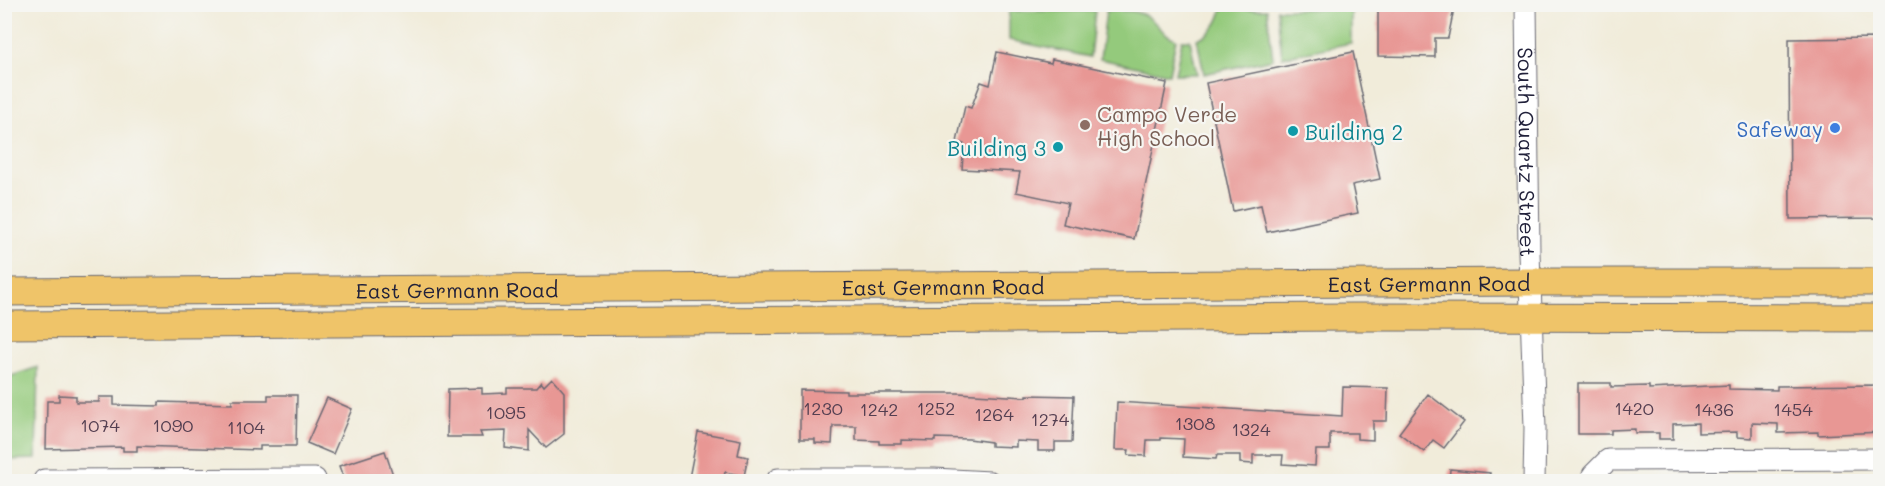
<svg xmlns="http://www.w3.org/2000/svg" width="1885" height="486" viewBox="0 0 1885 486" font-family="Mali,sans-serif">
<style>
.green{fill:#94ca7b;stroke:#5b765b;stroke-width:1.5}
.building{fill:#e89794}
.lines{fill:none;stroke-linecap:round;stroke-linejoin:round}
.minor-casing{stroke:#6a6973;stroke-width:23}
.major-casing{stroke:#6a6973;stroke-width:29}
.minor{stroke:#fff;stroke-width:21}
.major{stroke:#efc469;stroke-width:27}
.education-dot{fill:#8d6e63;stroke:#f6f6f2;stroke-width:2}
.shop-dot{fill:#3f7fe0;stroke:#f6f6f2;stroke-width:2}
.culture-dot{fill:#0f9aa8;stroke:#f6f6f2;stroke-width:2}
.labels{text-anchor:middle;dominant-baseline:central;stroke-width:4.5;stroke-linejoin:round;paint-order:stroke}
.number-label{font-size:18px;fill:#543f51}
.education-label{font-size:21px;fill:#785e54;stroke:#f6f6f2;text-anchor:start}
.shop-label{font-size:21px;fill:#366cbe;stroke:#f6f6f2;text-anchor:end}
.culture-label{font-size:21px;fill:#0d838f;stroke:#f6f6f2;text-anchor:start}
.street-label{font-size:21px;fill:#22223b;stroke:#f6f6f2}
</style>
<rect width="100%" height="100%" fill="#f6f6f2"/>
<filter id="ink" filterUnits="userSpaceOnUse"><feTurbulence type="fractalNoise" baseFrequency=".0167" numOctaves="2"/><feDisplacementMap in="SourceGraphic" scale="12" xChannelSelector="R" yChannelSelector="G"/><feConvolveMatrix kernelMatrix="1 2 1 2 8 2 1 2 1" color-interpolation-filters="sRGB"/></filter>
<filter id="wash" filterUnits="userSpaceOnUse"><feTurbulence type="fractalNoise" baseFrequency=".008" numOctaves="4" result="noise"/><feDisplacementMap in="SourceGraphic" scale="24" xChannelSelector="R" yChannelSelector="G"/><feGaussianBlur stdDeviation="1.35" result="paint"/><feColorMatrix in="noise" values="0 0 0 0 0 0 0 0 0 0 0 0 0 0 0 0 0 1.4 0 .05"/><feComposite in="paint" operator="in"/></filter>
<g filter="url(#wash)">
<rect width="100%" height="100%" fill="#f1ecda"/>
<path class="green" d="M1222 9H1267L1273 59 1204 74 1197 39C1211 34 1219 24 1222 9Z
M1277 9H1351V43L1282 57Z
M1009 11H1095L1090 57 1009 40Z
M1106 11C1122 11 1140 8 1153 21 1160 28 1165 35 1176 39L1169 74 1100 59Z
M1182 40H1190L1197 74H1175Z
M38 367 36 459 5 460V378Z"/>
<g id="blocks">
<path class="building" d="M1378 4H1455L1448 38H1435V57L1378 56Z
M1881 38V218L1790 219 1789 39Z
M997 52 1051 63 1052 59 1167 83 1134 239 1063 224 1068 203 1016 192 1020 172 962 169 964 144 957 142 965 106 971 108 981 82 990 85Z
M1353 52 1380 179 1352 185 1358 213 1267 232 1261 205 1233 211 1206 83Z
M552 378 564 392V434L546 448 529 430V451L505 448 506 431 480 432 482 437H447L448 389 482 388V394L507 393V388H536L541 382 544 386Z
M1578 383H1611V387L1649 386V389L1729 385V389L1777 390V386L1881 385V432L1818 435V432L1778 433V424L1752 423V438L1737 437V432L1698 433V423L1673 424V439H1659V433H1635V429L1611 430V434H1578Z
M1343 387 1388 388 1387 421H1373V440L1357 439V433H1330V450H1316L1315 466 1282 464 1283 455H1253V464L1240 463V455H1217L1216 459 1183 457 1184 439 1161 438V440H1147L1146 456 1128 455 1129 450H1115L1117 402 1342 416Z
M800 390 846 391V393H958L1027 397V395L1074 396 1072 442H1055V451H1038V442L1016 441V447L991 446V442L969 439 935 438V441L902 440V444H879V441L856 440V426H833L832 444 815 443V439H800Z
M1428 394 1464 422 1444 448 1433 440 1424 452 1399 433Z
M59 395 76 396V402H99V397H114V405L159 406V402L232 404V400H268V395H297L296 446H260V450L137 446V451H123V447L46 449 47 401H59Z
M327 398 352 409 333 454 307 443Z
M698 432 741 440 738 455 748 457 744 476 725 472 723 482H710L689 478Z
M385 451 394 478 384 482H345L339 466Z
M1450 469 1490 473 1489 482H1449Z"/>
</g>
</g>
<g filter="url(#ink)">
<use href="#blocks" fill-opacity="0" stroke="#6a6973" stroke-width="1.5"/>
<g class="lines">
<g class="minor-casing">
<g id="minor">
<path id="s1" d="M1526 4 1529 252 1535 428 1534 482"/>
<path d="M44 482V480L315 479V482"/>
<path d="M778 482V479H934L990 482"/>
<path d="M1593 482V475L1608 460 1880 459"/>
</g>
</g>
<g class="major-casing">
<g id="major">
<path id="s2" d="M4 292 1530 282H1880"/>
<path d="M4 325 1353 317 1880 318"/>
</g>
</g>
<use href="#minor" class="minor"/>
<use href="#major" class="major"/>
</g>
</g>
<circle class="education-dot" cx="1085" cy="125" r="6"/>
<circle class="shop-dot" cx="1835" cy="128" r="6"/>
<g class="culture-dot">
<circle cx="1293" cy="131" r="6"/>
<circle cx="1058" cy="147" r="6"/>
</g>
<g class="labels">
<g class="number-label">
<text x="823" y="408">1230</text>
<text x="936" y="408">1252</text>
<text x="1634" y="408">1420</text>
<text x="879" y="409">1242</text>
<text x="1714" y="409">1436</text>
<text x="1793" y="409">1454</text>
<text x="506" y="412">1095</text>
<text x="994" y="414">1264</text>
<text x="1050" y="419">1274</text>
<text x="1195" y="423">1308</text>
<text x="100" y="425">1074</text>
<text x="173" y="425">1090</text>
<text x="246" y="427">1104</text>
<text x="1251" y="429">1324</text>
</g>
<g class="education-label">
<text x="1097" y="113">Campo Verde<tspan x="1097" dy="24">High School</tspan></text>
</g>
<g class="shop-label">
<text x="1823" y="128">Safeway</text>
</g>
<g class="culture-label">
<text x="1305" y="131">Building 2</text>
<text x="1046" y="147" text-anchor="end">Building 3</text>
</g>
<g class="street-label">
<text stroke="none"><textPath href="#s1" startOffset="148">South Quartz Street</textPath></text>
<text stroke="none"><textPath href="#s2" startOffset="1425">East Germann Road</textPath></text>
<text stroke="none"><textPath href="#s2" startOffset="939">East Germann Road</textPath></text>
<text stroke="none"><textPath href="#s2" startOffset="453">East Germann Road</textPath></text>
</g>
</g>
<rect width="1885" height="486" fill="none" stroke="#f6f6f2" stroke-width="24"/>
</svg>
